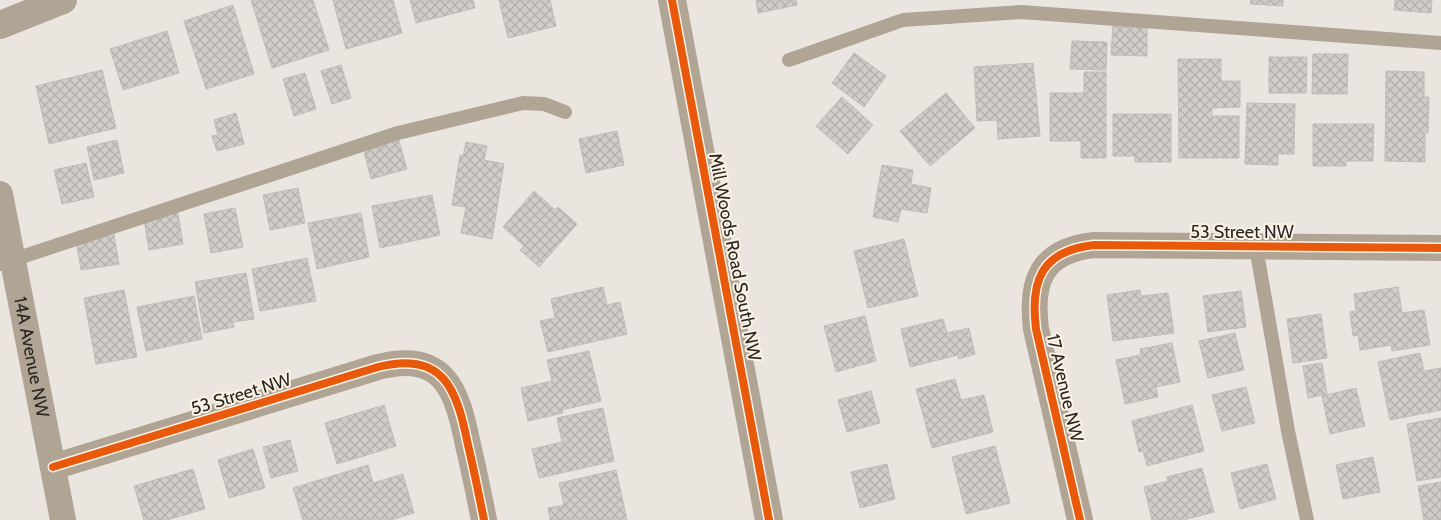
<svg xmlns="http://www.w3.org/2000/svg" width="1441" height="520" viewBox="0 0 1441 520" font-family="Cabin,sans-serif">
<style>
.building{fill:url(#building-cross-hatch);stroke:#c1bcb8}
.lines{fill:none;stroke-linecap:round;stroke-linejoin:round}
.service{stroke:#b0a494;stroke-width:14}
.minor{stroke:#b0a494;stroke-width:26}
.tertiary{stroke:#b0a494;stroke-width:28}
.cycleway-casing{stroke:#fcf3e7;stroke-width:11}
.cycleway{stroke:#e8590c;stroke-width:8}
.labels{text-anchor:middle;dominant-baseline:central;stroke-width:4;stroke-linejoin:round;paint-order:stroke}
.street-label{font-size:18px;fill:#2a2622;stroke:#fcf3e7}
</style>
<defs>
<pattern id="building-cross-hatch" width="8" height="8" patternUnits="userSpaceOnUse" patternTransform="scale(1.25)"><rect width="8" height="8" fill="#d0ccc7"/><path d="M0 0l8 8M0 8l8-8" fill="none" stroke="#b3afab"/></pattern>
</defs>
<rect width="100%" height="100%" fill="#eae5df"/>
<path class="building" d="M251 0H313L329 50 272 68Z
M333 0H393L402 33 346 49Z
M410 0H473L475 8 416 23Z
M499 0H550L556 26 508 38Z
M756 0H796L797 5 758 13Z
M1251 0H1283V6L1250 4Z
M1395 0H1432L1431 13 1394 10Z
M233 5 254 74 206 89 184 21Z
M1113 24 1147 25V56L1111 55Z
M167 31 179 73 123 90 110 49Z
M1072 41 1107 42 1106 70 1070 69Z
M854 53 886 76 864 107 832 83Z
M1313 54H1348L1347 94H1312Z
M1269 57H1307L1306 93H1269Z
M1178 59H1221V81H1240V107L1212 108V116H1239V158H1179Z
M1033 63 1040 136 998 139 997 120 977 121 974 67Z
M341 65 351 98 332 104 321 71Z
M102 70 116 128 49 144 36 86Z
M1386 71 1424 72V97H1429L1428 133H1425V162L1385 161Z
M1084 72H1106V158H1081V141H1050V93H1084Z
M305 73 316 109 294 116 283 79Z
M946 93 975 128 930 166 900 131Z
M842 97 873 125 848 154 816 126Z
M1247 103 1295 104 1294 154H1278V165L1245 164Z
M236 113 244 144 217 151 212 136 218 135 214 120Z
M1113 114H1171V162H1135V156H1113Z
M1313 124H1374L1373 161H1346V166H1313Z
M617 131 624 165 586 173 579 139Z
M397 134 407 169 371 179 362 144Z
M117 140 124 173 94 180 87 147Z
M466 142 487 146 484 160 504 164 492 239 461 233 466 207 452 205 460 155 463 156Z
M86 163 94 197 62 204 54 170Z
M882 165 913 170 911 184 931 188 927 213 901 209 898 222 873 217Z
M298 188 305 223 270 230 263 195Z
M534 191 555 210 558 207 577 224 539 267 520 250 524 246 503 227Z
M432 195 440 235 380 248 372 206Z
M177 208 183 244 149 250 143 214Z
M235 208 243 247 211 253 204 214Z
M361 213 369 257 317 269 308 223Z
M113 228 119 264 81 270 75 234Z
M904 239 918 296 868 308 854 251Z
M307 258 316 301 260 311 252 269Z
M246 273 254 319 233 322 234 327 204 333 195 282Z
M603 287 607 305 620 302 627 334 548 352 540 321 555 318 551 299Z
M1398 287 1402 313 1424 310 1430 345 1392 351 1391 345 1360 350 1358 335 1353 336 1350 312 1356 311 1354 294Z
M124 290 137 357 96 364 84 298Z
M1140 290 1141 296 1168 293 1174 333 1113 341 1107 295Z
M1241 291 1246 327 1208 332 1203 296Z
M194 296 202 339 146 351 137 307Z
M1321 314 1327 358 1293 363 1287 319Z
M865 316 876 361 836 372 824 326Z
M943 319 947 333 969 328 975 354 958 359V355L910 367 901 329Z
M1235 333 1244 370 1208 378 1199 341Z
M1172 343 1180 382 1156 387 1158 397 1125 404 1116 360 1141 355 1140 349Z
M589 351 601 401 562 410 563 413 528 421 521 388 552 381 547 360Z
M1420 353 1424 371 1441 368V410L1390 420 1378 362Z
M1322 363 1327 394 1308 398 1303 366Z
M955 379 961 400 984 395 993 432 932 448 916 389Z
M1246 387 1255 423 1222 431 1212 395Z
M1356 388 1365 426 1330 434 1322 396Z
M871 391 880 423 847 432 838 400Z
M384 405 396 446 337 464 325 423Z
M1192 405 1204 451 1147 466 1143 451 1139 452 1132 421Z
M603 408 614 461 539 478 532 449 562 442 557 418Z
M1441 418V477L1417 481 1407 424Z
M290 440 298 471 271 478 263 447Z
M995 446 1010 503 966 514 952 457Z
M253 449 265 488 229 498 218 460Z
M1373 457 1380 492 1343 499 1336 465Z
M887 464 895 499 860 508 851 472Z
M1267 464 1276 499 1240 509 1231 473Z
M368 465 373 483 403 474 414 513 391 520H303L293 488Z
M1202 468 1214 512 1184 520H1152L1144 487 1168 481 1167 477Z
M193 469 205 509 167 520H144L134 486Z
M616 470 627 520H550L548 508 564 505 559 483Z
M1441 482V520H1424L1418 486Z"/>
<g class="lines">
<path class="service" d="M789 60 903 20 1021 12 1441 43
M1256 247 1288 431 1307 520
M0 264 398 133 523 103 544 104 565 112"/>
<g class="minor">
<path id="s1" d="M0 194 63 520"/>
<path d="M53 467 378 367C444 350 457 390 468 445 474 470 479 495 484 520"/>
<path d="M1080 520 1036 329C1030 281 1041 251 1094 245L1441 248"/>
</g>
<path class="tertiary" d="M672 0 769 520
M0 25 63 0"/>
<g class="cycleway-casing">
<path id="cycleway" d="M672 0 769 520
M53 467 378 367C444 350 457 390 468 445 474 470 479 495 484 520
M1080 520 1036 329C1030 281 1041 251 1094 245L1441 248"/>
</g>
<use href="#cycleway" class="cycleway"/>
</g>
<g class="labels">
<g class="street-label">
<text x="1242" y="232">53 Street NW</text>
<text transform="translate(735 257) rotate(79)">Mill Woods Road South NW</text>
<text stroke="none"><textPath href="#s1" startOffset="166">14A Avenue NW</textPath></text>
<text transform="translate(1065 388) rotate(77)">17 Avenue NW</text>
<text transform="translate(241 394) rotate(-17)">53 Street NW</text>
</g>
</g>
</svg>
